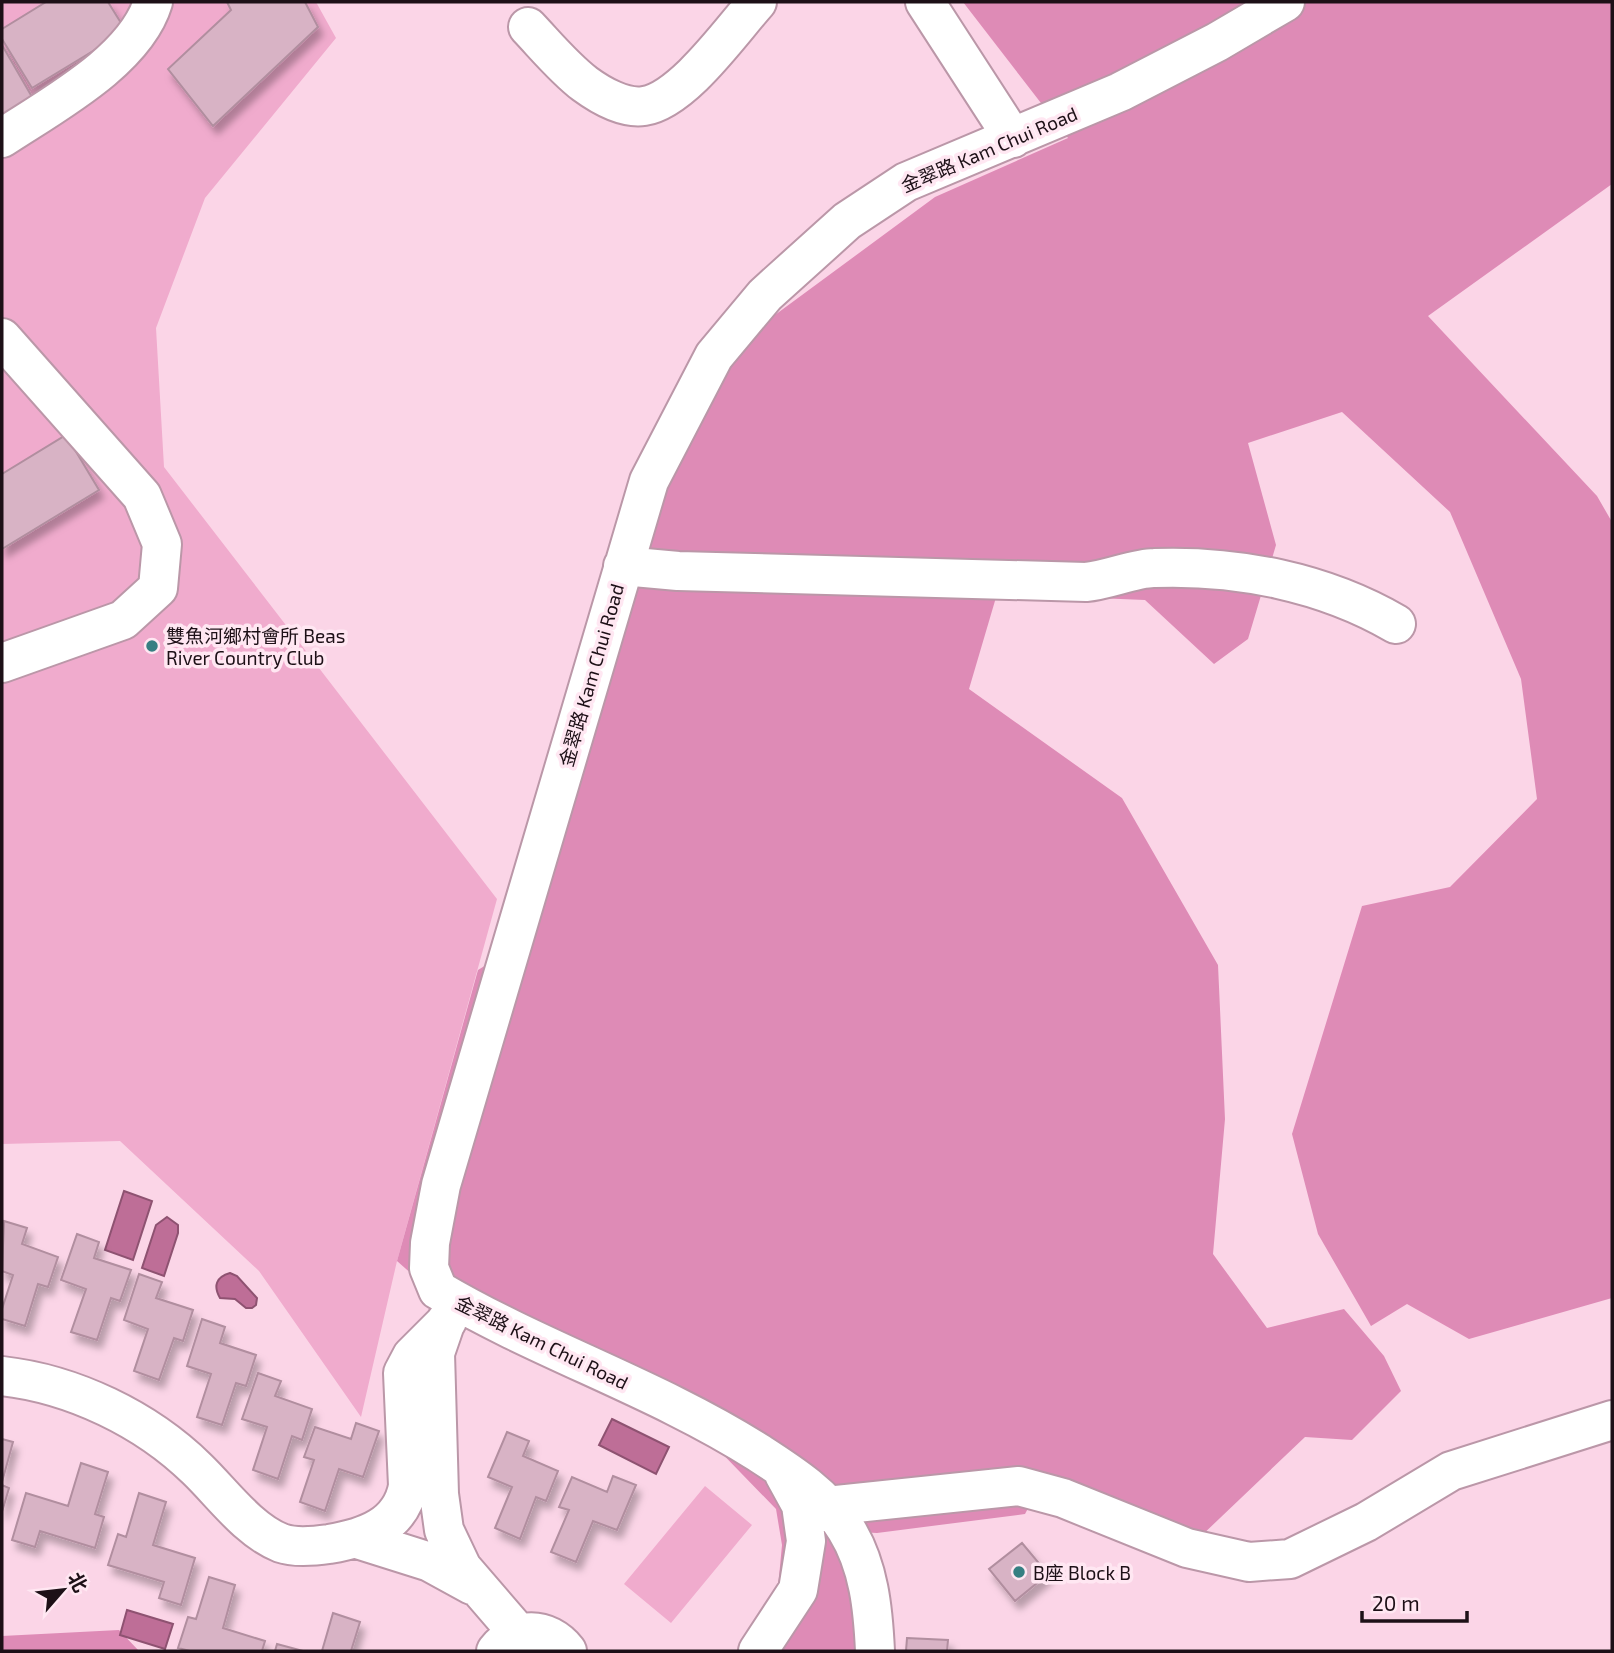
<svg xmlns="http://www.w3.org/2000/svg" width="1614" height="1653" viewBox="0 0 1614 1653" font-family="'Exo 2','Noto Sans SC',sans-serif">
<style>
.green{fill:#f0abcd}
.forest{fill:#de8bb6}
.water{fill:#be6e97;stroke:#8e5271;stroke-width:2}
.building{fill:#d8b3c5;stroke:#b18e9f;stroke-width:2;filter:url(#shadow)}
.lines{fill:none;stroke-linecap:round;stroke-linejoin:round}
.minor-casing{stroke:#bb97a8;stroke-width:42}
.minor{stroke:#fff;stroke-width:38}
.poi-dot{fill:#367f82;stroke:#ffe7f2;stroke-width:2.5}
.labels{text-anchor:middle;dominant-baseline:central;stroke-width:7;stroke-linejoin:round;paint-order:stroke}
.street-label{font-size:19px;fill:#1d1017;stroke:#ffe7f2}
.poi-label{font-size:19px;fill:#1d1017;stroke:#ffe7f2;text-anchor:start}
</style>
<defs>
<filter id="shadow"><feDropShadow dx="4.5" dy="8" stdDeviation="3.5" flood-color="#0004"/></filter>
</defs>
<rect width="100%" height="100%" fill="#fbd5e7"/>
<path class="green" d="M2 2H316L336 38 205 198 156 328 164 467 497 899 397 1261 361 1417 259 1271 120 1141 2 1144Z
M705 1486 752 1525 671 1623 624 1584Z"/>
<path class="forest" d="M963 2H1612V184L1428 316 1597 496 1612 522V1298L1469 1339 1407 1304 1371 1326 1318 1234 1292 1134 1362 906 1450 887 1537 799 1521 679 1450 512 1342 412 1248 443 1276 545 1248 639 1214 664 1145 600 997 594 969 689 1122 798 1218 965 1225 1119 1213 1254 1267 1328 1344 1309 1384 1356 1401 1391 1352 1440 1305 1437 1198 1539 1045 1476 1025 1514 877 1533 858 1532 857 1651H772L782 1545 776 1509 710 1441 457 1314 397 1261 478 970 535 935 648 524 737 343 935 197 1068 138Z
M119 1630 139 1651H2V1636Z"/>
<path class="water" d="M124 1191 152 1201 133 1260 105 1250Z
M167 1217 178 1225V1233L164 1276 142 1268 156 1225Z
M230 1273 237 1276 257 1298 256 1305 252 1308H246L235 1299 220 1298C213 1286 216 1277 230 1273Z
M612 1419 669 1447 656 1474 599 1445Z
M127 1610 173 1624 165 1649 120 1635Z"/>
<path class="building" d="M46 2H108L126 31 32 88 2 39V29Z
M227 2H305L318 27 213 126 168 69 231 10Z
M2 45 39 109 2 130Z
M66 435 99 490 2 549V474Z
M4 1221 27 1228 22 1244 58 1257 48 1287 38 1284 25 1326 2 1319V1309L13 1275 2 1271Z
M77 1234 99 1242 94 1258 131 1270 120 1301 111 1298 97 1340 71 1332 86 1289 61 1280Z
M139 1274 162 1282 156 1298 193 1310 183 1341 174 1338 159 1380 134 1371 148 1329 124 1320Z
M202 1319 225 1327 220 1343 256 1355 246 1386 236 1383 222 1425 197 1417 211 1374 187 1366Z
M258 1373 281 1381 275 1396 312 1409 302 1440 292 1436 278 1479 253 1470 267 1427 242 1419Z
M356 1423 379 1431 363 1477 339 1469 325 1511 300 1502 314 1460 304 1457 315 1427 351 1439Z
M507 1432 529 1441 523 1456 558 1471 546 1501 536 1497 520 1539 495 1528 512 1487 488 1477Z
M2 1439 13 1442 2 1482Z
M81 1463 108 1472 95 1514 104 1517 95 1548 40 1531 35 1547 12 1540 26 1493 68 1506Z
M613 1476 636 1485 617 1530 593 1521 576 1562 551 1552 569 1510 559 1507 572 1477 607 1492Z
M2 1485 9 1488 2 1512Z
M139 1493 166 1502 153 1545 195 1558 181 1605 159 1598 164 1582 108 1565 118 1534 126 1537Z
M1022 1543 1048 1574 1015 1601 989 1569Z
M209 1577 235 1585 223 1628 265 1641 262 1651H190L178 1648 188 1617 196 1619Z
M333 1613 360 1622 351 1651H322Z
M907 1638 948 1640 947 1651H906Z
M277 1644 303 1651H275Z"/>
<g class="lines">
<g class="minor-casing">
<path id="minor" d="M925 2 1013 138
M528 27C546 46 564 68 585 84 600 95 624 109 644 106 683 100 731 31 757 2
M2 138C52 105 135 61 153 2
M2 338 142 496 162 544 158 588 123 620 2 663
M623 566 678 571 1086 582C1108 580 1135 568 1154 568 1237 565 1324 582 1396 624
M446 1321 435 1353 439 1494 444 1530 462 1568 518 1633
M2 1376C73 1384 146 1419 197 1469 222 1493 248 1530 281 1543 295 1548 315 1546 329 1544 365 1538 401 1526 408 1486L403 1373 412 1356 447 1321
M827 1506 1019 1486 1063 1498 1187 1548 1249 1562 1290 1559 1366 1522 1451 1471 1612 1420
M357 1539 430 1562 472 1585
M496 1651C516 1626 547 1626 567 1651
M758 1651 798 1590 806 1541 801 1505 784 1474
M875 1651C873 1609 869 1566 846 1529 826 1496 790 1473 759 1453 657 1388 541 1351 438 1290L429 1268 430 1243 441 1185 649 481 714 356 765 295 847 221 906 182 1120 92 1217 42 1285 2"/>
</g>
<use href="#minor" class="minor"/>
</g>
<g class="poi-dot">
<circle cx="152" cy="646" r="7"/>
<circle cx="1019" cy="1572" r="7"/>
</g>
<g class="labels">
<g class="street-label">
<text transform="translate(989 149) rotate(-23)">金翠路 Kam Chui Road</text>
<text transform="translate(591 675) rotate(-74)">金翠路 Kam Chui Road</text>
<text transform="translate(542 1342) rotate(26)">金翠路 Kam Chui Road</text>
</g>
<g class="poi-label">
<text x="166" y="635">雙魚河鄉村會所 Beas<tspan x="166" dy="22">River Country Club</tspan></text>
<text x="1033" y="1572">B座 Block B</text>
</g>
</g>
<rect width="1614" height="1653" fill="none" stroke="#1d1017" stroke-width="7"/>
<g transform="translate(63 1590) rotate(62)" stroke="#ffe7f2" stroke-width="5" paint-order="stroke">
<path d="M0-5L12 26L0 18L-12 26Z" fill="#1d1017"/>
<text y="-10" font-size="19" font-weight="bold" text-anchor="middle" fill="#1d1017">北</text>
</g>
<path d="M1362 1611v10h105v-10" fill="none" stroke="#1d1017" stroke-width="3.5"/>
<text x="1372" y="1611" font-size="21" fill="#1d1017" stroke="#ffe7f2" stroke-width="5" paint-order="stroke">20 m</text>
</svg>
